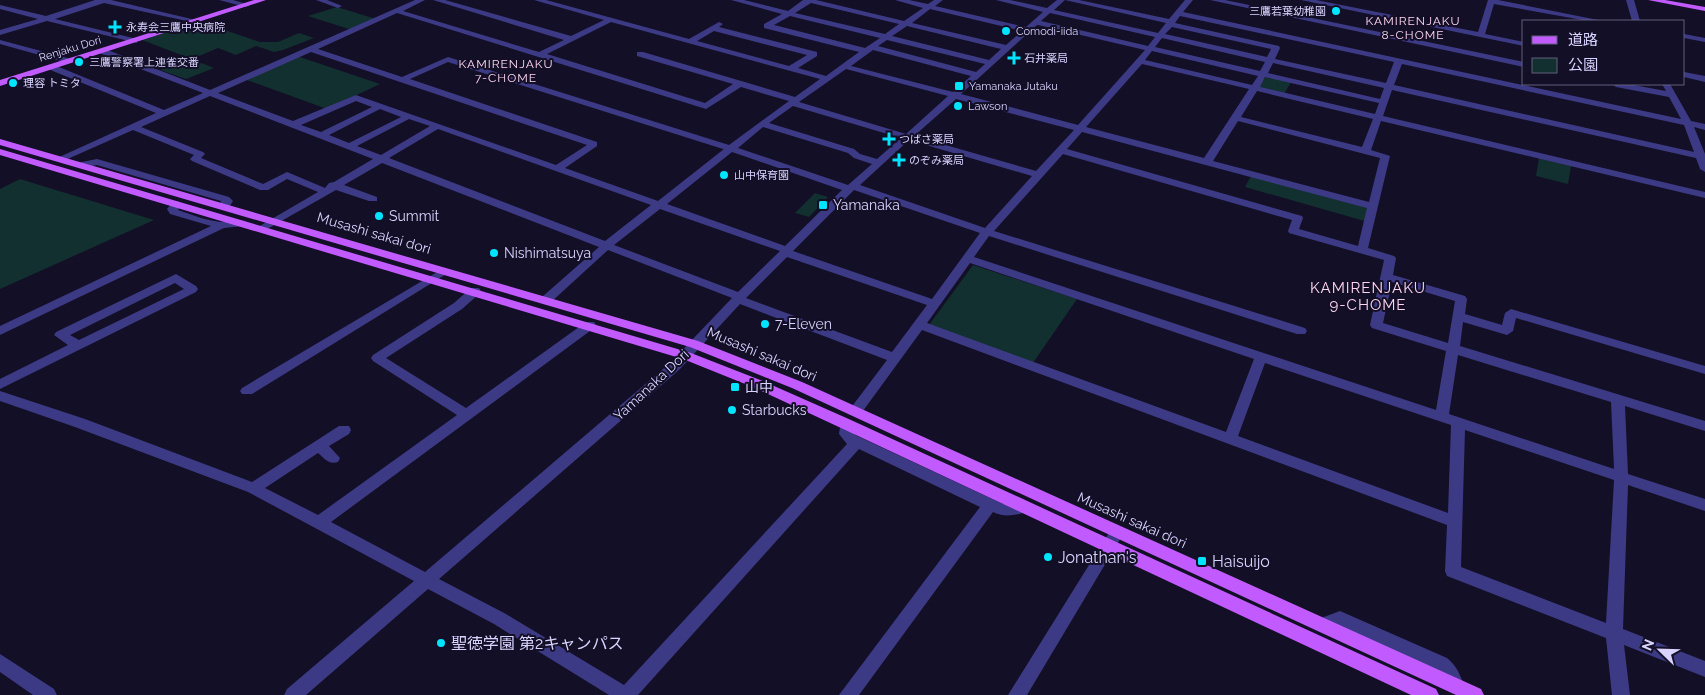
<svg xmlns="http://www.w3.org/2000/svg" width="1705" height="695" viewBox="0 0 1705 695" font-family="Raleway,'Noto Sans JP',sans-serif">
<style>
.green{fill:#12302f}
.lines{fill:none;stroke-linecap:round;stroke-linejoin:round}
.minor{fill:#3d3a85;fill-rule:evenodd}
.major{fill:#c25bff;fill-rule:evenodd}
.poi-dot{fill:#00e5ff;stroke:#130f26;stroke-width:2}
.labels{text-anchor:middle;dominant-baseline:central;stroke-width:4;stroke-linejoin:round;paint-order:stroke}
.far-poi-label{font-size:11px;fill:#d9d4ff;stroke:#130f26;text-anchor:start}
.far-street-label{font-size:11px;fill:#d9d4ff;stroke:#130f26}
.far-neighbourhood-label{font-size:12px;letter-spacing:1px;fill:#ffd6f0;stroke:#130f26}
.poi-label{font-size:14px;fill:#d9d4ff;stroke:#130f26;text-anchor:start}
.street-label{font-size:14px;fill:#d9d4ff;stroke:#130f26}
.neighbourhood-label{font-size:15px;letter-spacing:1px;fill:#ffd6f0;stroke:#130f26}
.near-poi-label{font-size:16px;fill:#d9d4ff;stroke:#130f26;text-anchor:start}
</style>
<rect width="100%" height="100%" fill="#130f26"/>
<path class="green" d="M337 7 373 18 375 20 352 30 308 16Z
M219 28 260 42H278L299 33 314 38 283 50 274 52 256 46 236 55 218 48 192 59 214 68 186 79 160 70 189 58 142 40 176 29 195 32Z
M297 56 380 84 327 109 244 79Z
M1266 76 1291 82 1284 94 1259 88Z
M1539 158 1571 166 1568 184 1536 176Z
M1252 174 1373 206 1368 222 1245 187Z
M20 179 154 220 0 289V189Z
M815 193 828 197 809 217 795 213Z
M973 265 1077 299 1033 363 929 325Z"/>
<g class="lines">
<path class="minor" d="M95 0H111L200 21 196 23 104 3 55 19 137 39V43L47 21 0 35V30L38 19 0 9V5L46 16Z
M219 0H233L250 5 246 7Z
M316 0H327L342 6 338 8Z
M415 0H425L403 11 539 52 564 40 433 0H445L571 36 604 20 534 0H546L689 39 719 22 723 24 719 27 817 52V56L798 68 826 76 859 52 764 28V24L782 14 731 0H744L788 11 803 0H816L904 21 923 8 895 0H909L928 4 934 0H943L935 6 1026 27 1043 12 996 0H1010L1047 8 1057 0H1065L1054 10 1158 33 1166 23 1065 0H1079L1169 19 1185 0H1193L1183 12 1681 119 1669 97 1616 87 1612 84H1628L1666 91 1662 84H1670L1691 121 1705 124V130L1694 127 1705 154V172L1700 169 1696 158 1392 90 1383 116 1705 192V198L1381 121 1371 150 1390 156 1368 248 1394 256 1396 258 1393 275 1465 296 1467 299 1465 314 1502 325 1505 313 1511 309 1705 366V374L1516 318 1513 331 1507 335 1463 322 1460 346 1705 421V431L1625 406 1628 474 1705 499V511L1628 485 1623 629 1705 661V677L1624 645 1630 695H1612L1606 638 1447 576 1445 571 1447 525 922 330 860 415H850L848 412 850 409 887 360 740 304 680 369 439 579 506 614 624 685 847 444 839 434 841 420H851L855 435 1003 504 1024 501 1029 503 1031 507 1029 511C1018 515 1004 518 993 512L859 695H839L980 507 859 449 638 695H609L494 624 428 589 306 695H284L287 689 414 581 248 492 75 427 0 401V391L85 419 252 482 339 426H349L351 430 349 434 329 446 340 458 338 462C329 465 325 459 318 453L265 488 318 515 457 415 373 361 371 358 373 355 454 303 471 288H479L481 291 479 294 462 309 386 358 466 408 586 322H594L596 325 594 328 331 522 425 572 670 363 732 298 608 250 550 303H542L540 300 542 297 599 247 382 163 344 185 377 197V201H369L336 190 262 232 258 231 257 229 258 227 318 192 287 179 268 190H260L192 161 190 159 194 155 133 130 63 161 60 162 55 159 156 113 48 69V65H54L164 110 203 93 99 53V49H105L210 90ZM811 3 899 24 885 34 795 13ZM930 9 1022 31 1006 45 912 23ZM397 13 706 109 741 87 789 101 729 145 448 57 402 77 318 49ZM1050 13 1155 37 1148 46 1041 21ZM790 16 880 38 865 48 774 25ZM1180 16 1394 62 1386 83 1275 59 1280 48 1279 46 1175 23ZM611 22 820 79 795 97 643 52H637V56L733 84 705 103 547 54ZM1037 25H1038L1145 50 1078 125 961 94ZM907 26 1001 49 989 60 892 36ZM1172 27 1271 49 1267 57 1165 34ZM714 31 807 55 789 66 697 41ZM1162 38 1265 62 1260 71 1155 47ZM887 40 985 64 976 72 878 46ZM873 50 971 76 953 92 851 66ZM1152 51 1258 76 1252 85 1145 60ZM311 52 587 145 556 165 356 95 293 121 218 93ZM448 62 723 149H724L658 201 565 168 597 146V142L410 79ZM1273 63 1384 88 1380 99 1268 73ZM1142 64 1249 89 1204 158 1086 127ZM1402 64 1684 125 1694 152 1394 85ZM846 69 948 96 906 134 799 102ZM1265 77 1379 103 1375 114 1260 87ZM1257 91 1373 119 1362 147 1241 117ZM210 96 373 159 334 182 329 183 325 188 287 172 263 184 201 158 205 154 203 152 141 127ZM956 99 1074 130 1036 171 914 136ZM356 101 372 107 321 132 301 125ZM793 106 901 138 877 159 860 154 854 149 769 123ZM380 109 401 117 349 143 329 135ZM409 119 430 126 381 155 357 146ZM1238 121 1380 158 1369 202 1213 161ZM763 127 848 153 854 158 872 164 848 185 738 148ZM438 129 651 205 605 241 389 158ZM1082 132 1367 208 1358 246 1299 229 1303 218 1302 216 1067 149ZM909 140 1032 176 985 228 860 185ZM732 152 842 190 785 246 667 204ZM1063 154 1292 220 1288 231 1289 233 1384 260 1370 325 1372 328 1446 351 1436 410 974 257 989 236 1297 334H1305L1307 331 1305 328 994 231ZM854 190 980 233 932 299 793 251ZM660 209 780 251 738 292 614 245ZM787 257 927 305 892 352 746 298ZM970 263 1254 359 1226 432 927 323ZM1392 282 1455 301 1448 343 1383 323ZM1458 355 1611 402 1614 469 1449 414ZM1265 363 1451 425 1448 513 1238 436ZM1465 430 1614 480 1606 623 1461 567Z
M1210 0H1225L1524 62V67Z
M1301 0H1316L1478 32 1488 0H1498L1603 21H1588L1494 4 1485 34 1524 42V46Z
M1626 0H1634L1640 21H1632Z
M1684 34 1705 38V42L1684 38Z
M0 40 71 59 72 61 68 63 0 44Z
M1684 72 1705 76V82L1684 77Z
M97 159 229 197 233 201 228 209 224 210 219 207 221 201 97 165 80 168 75 165 77 163Z
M177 201 182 204 178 210C193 215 209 222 225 222 233 222 242 218 248 223L243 226 224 228 0 335V326L211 226 170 214 167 209 173 202Z
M444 268 450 271 448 273 252 394H242L240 391 242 388Z
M176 274 196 286 198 289 196 292 0 389V379L68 345 54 335 56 332ZM175 283 184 289 79 340 70 335Z
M1117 526 1122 528 1125 532 1122 536 1027 695H1008L1112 528Z
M1340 611 1447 658C1457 666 1459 673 1464 685L1461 691 1455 693 1449 691 1443 676 1435 670 1340 626 1322 632 1316 630 1314 625 1316 620Z
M0 654 54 689 57 695H33L0 672Z"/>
<path class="major" d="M254 0H266L0 86V80Z
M1648 0H1665L1705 7V11Z
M0 139 698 341 802 382 1481 689 1484 695H1456L792 388 690 347 0 145Z
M0 149 691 353 765 382 851 420 1436 689 1439 695H1411L841 428 755 388 683 359 0 155Z"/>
</g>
<g class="poi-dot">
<circle cx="1336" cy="11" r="5"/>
<path d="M112.5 19.5h5v5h5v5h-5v5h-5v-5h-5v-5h5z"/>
<circle cx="1006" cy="31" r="5"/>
<path d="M1011.5 50.5h5v5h5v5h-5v5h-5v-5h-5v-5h5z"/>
<circle cx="79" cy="62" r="5"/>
<circle cx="13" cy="83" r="5"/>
<rect x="954" y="81" width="10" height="10" rx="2.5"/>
<circle cx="958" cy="106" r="5"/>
<path d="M886.5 131.5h5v5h5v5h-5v5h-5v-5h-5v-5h5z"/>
<path d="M896.5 152.5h5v5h5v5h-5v5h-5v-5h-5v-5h5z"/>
<circle cx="724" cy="175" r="5"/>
<rect x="818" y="200" width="10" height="10" rx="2.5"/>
<circle cx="379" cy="216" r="5"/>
<circle cx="494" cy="253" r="5"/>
<circle cx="765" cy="324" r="5"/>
<rect x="730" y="382" width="10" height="10" rx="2.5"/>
<circle cx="732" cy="410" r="5"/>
<circle cx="1048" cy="557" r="5"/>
<rect x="1197" y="556" width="10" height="10" rx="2.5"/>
<circle cx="441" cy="643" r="5"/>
</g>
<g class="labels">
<g class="far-poi-label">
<text x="1326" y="11" text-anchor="end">三鷹若葉幼稚園</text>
<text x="126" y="27">永寿会三鷹中央病院</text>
<text x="1016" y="31">Comodi-iida</text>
<text x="1024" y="58">石井薬局</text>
<text x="89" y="62">三鷹警察署上連雀交番</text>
<text x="23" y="83">理容 トミタ</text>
<text x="969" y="86">Yamanaka Jutaku</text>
<text x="968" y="106">Lawson</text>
<text x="899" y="139">つばさ薬局</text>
<text x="909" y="160">のぞみ薬局</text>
<text x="734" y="175">山中保育園</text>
</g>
<g class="far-street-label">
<text transform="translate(70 49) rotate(-17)">Renjaku Dori</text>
</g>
<g class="far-neighbourhood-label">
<text x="1413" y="21">KAMIRENJAKU<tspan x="1413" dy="14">8-CHOME</tspan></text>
<text x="506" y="64">KAMIRENJAKU<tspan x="506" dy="14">7-CHOME</tspan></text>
</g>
<g class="poi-label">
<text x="833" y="205">Yamanaka</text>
<text x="389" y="216">Summit</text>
<text x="504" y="253">Nishimatsuya</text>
<text x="775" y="324">7-Eleven</text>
<text x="745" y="387">山中</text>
<text x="742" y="410">Starbucks</text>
</g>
<g class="street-label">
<text transform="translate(374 233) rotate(16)">Musashi sakai dori</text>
<text transform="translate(762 354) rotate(23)">Musashi sakai dori</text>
<text transform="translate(651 385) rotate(-43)">Yamanaka Dori</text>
<text transform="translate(1132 520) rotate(24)">Musashi sakai dori</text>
</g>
<g class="neighbourhood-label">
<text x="1368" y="288">KAMIRENJAKU<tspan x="1368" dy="17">9-CHOME</tspan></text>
</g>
<g class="near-poi-label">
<text x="1058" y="557">Jonathan's</text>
<text x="1212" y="561">Haisuijo</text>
<text x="451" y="643">聖徳学園 第2キャンパス</text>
</g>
</g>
<rect x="1522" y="20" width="162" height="65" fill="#130f26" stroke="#625e7d"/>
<rect x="1532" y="36" width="25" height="8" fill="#c25bff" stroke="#625e7d"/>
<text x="1568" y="45" font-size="15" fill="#d9d4ff">道路</text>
<rect x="1532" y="58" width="25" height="15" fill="#12302f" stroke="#625e7d"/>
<text x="1568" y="70" font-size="15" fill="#d9d4ff">公園</text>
<g transform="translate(1660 650) rotate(293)" stroke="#130f26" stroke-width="4" paint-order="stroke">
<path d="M0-4L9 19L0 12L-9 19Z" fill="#d9d4ff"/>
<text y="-8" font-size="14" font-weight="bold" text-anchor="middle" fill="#d9d4ff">N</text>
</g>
</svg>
